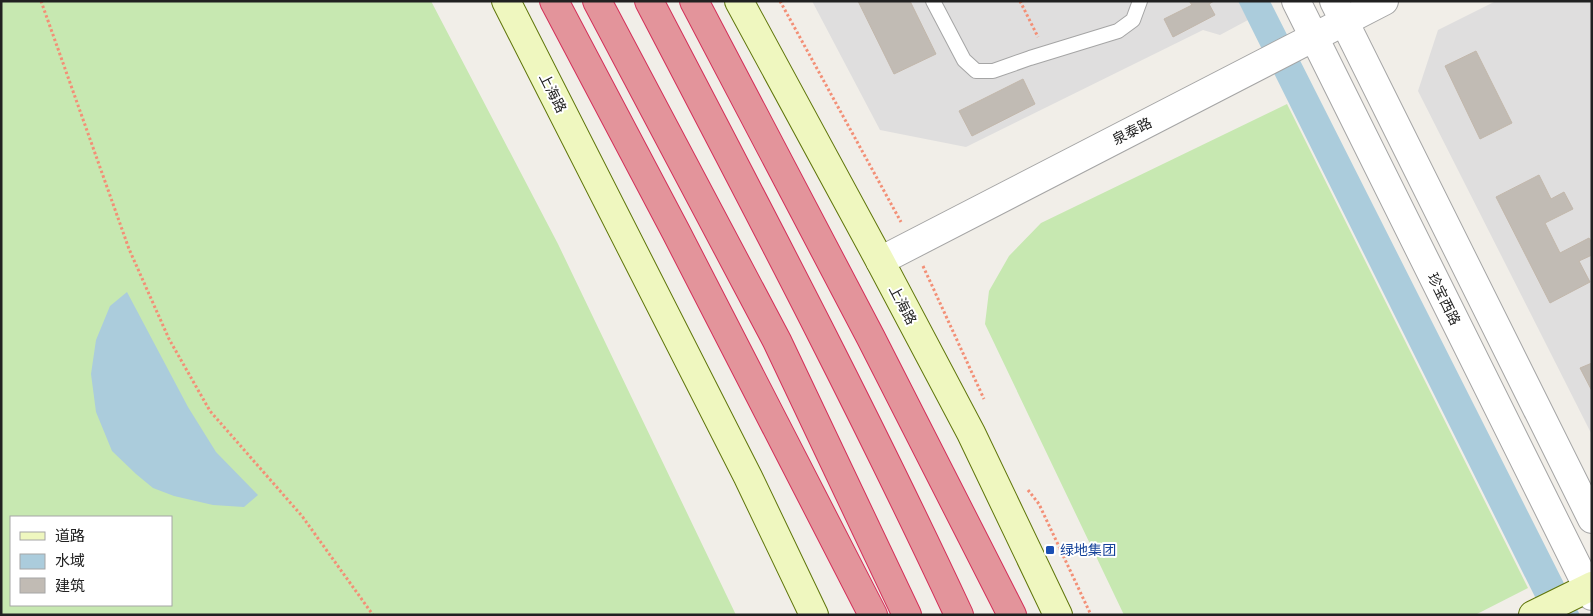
<svg xmlns="http://www.w3.org/2000/svg" width="1593" height="616" viewBox="0 0 1593 616" font-family="'IBM Plex Sans','Noto Sans SC',sans-serif">
<style>
.residential{fill:#dfdede}
.grass{fill:#c7e8b1;fill-rule:evenodd}
.water{fill:#abccdc}
.building{fill:#c1bbb4;stroke:#c2b7ab}
.lines{fill:none;stroke-linecap:round;stroke-linejoin:round}
.lane-casing{stroke:#a5a5a5;stroke-width:16}
.street-casing{stroke:#a5a5a5;stroke-width:30}
.secondary-casing{stroke:#5f750a;stroke-width:30}
.highway-casing{stroke:#d33059;stroke-width:30}
.path{stroke:#f38f76;stroke-width:3;stroke-dasharray:2.5 2.5;stroke-linecap:butt}
.lane{stroke:#fff;stroke-width:14}
.street{stroke:#fff;stroke-width:28}
.secondary{stroke:#eff7bf;stroke-width:28}
.highway{stroke:#e3949b;stroke-width:28}
.transit-dot{fill:#1a4fb4;stroke:#fff;stroke-width:2}
.labels{text-anchor:middle;dominant-baseline:central;stroke-width:4;stroke-linejoin:round;paint-order:stroke}
.street-label{font-size:14px;fill:#212121;stroke:#fff}
.transit-label{font-size:14px;fill:#164399;stroke:#fff;text-anchor:start}
</style>
<rect width="100%" height="100%" fill="#f1eee8"/>
<path class="residential" d="M812 1H1238L1248 20 1220 35 1203 30 966 147 880 130Z
M1496 1H1592V435L1418 91 1438 30Z"/>
<path class="grass" d="M1 1H431L558 244 736 615H1ZM11 517H171V605H11Z
M1287 104 1528 588 1475 615H1124L985 324 989 291 1009 256 1041 223Z"/>
<path class="water" d="M1238 1H1270L1580 615H1544Z
M127 292 188 407 216 452 258 495 244 507 213 505 174 496 153 488 136 474 112 451 96 412 91 374 96 340 110 306Z"/>
<path class="building" d="M858 1H910L936 54 894 74Z
M1189 1H1214L1209 4 1215 15 1173 37 1164 19 1192 5Z
M1476 51 1512 123 1480 139 1445 66Z
M1023 79 1035 104 972 136 959 111Z
M1539 175 1551 199 1564 192 1573 209 1545 223 1560 253 1589 238 1592 243V255L1579 261 1590 282 1550 303 1496 197Z
M1592 363V391L1580 368Z"/>
<g class="lines">
<g class="lane-casing">
<path id="lane" d="M933 1 964 60 976 71H993L1030 58 1118 31 1133 20 1140 1"/>
</g>
<g class="street-casing">
<path id="street" d="M1296 1 1592 596
M1334 1 1592 519
M880 261 1384 1"/>
</g>
<g class="secondary-casing">
<path id="secondary" d="M506 1 748 477 814 615
M739 1 880 261 971 433 1058 615
M1533 615 1592 586"/>
</g>
<g class="highway-casing">
<path id="highway" d="M554 1 676 232 873 615
M597 1 777 341 907 615
M649 1C755 204 862 407 959 615
M694 1 871 338 1012 615"/>
</g>
<path class="path" d="M41 1 129 249 169 339 210 411 302 516 373 615
M780 1 901 222
M1020 1 1038 37
M923 266 984 399
M1028 490 1039 504 1091 615"/>
<use href="#lane" class="lane"/>
<use href="#street" class="street"/>
<use href="#secondary" class="secondary"/>
<use href="#highway" class="highway"/>
</g>
<rect class="transit-dot" x="1045" y="545" width="10" height="10" rx="2.5"/>
<g class="labels">
<g class="street-label">
<text transform="translate(553 93) rotate(63)">上海路</text>
<text transform="translate(1132 131) rotate(-27)">泉泰路</text>
<text transform="translate(1444 299) rotate(64)">珍宝西路</text>
<text transform="translate(903 305) rotate(62)">上海路</text>
</g>
<g class="transit-label">
<text x="1060" y="550">绿地集团</text>
</g>
</g>
<rect width="1593" height="616" fill="none" stroke="#212121" stroke-width="5"/>
<rect x="10" y="516" width="162" height="90" fill="#ffffff" stroke="#a6a6a6"/>
<rect x="20" y="532" width="25" height="8" fill="#eff7bf" stroke="#a6a6a6"/>
<text x="55" y="541" font-size="15" fill="#212121">道路</text>
<rect x="20" y="554" width="25" height="15" fill="#abccdc" stroke="#a6a6a6"/>
<text x="55" y="566" font-size="15" fill="#212121">水域</text>
<rect x="20" y="578" width="25" height="15" fill="#c1bbb4" stroke="#a6a6a6"/>
<text x="55" y="591" font-size="15" fill="#212121">建筑</text>
</svg>
